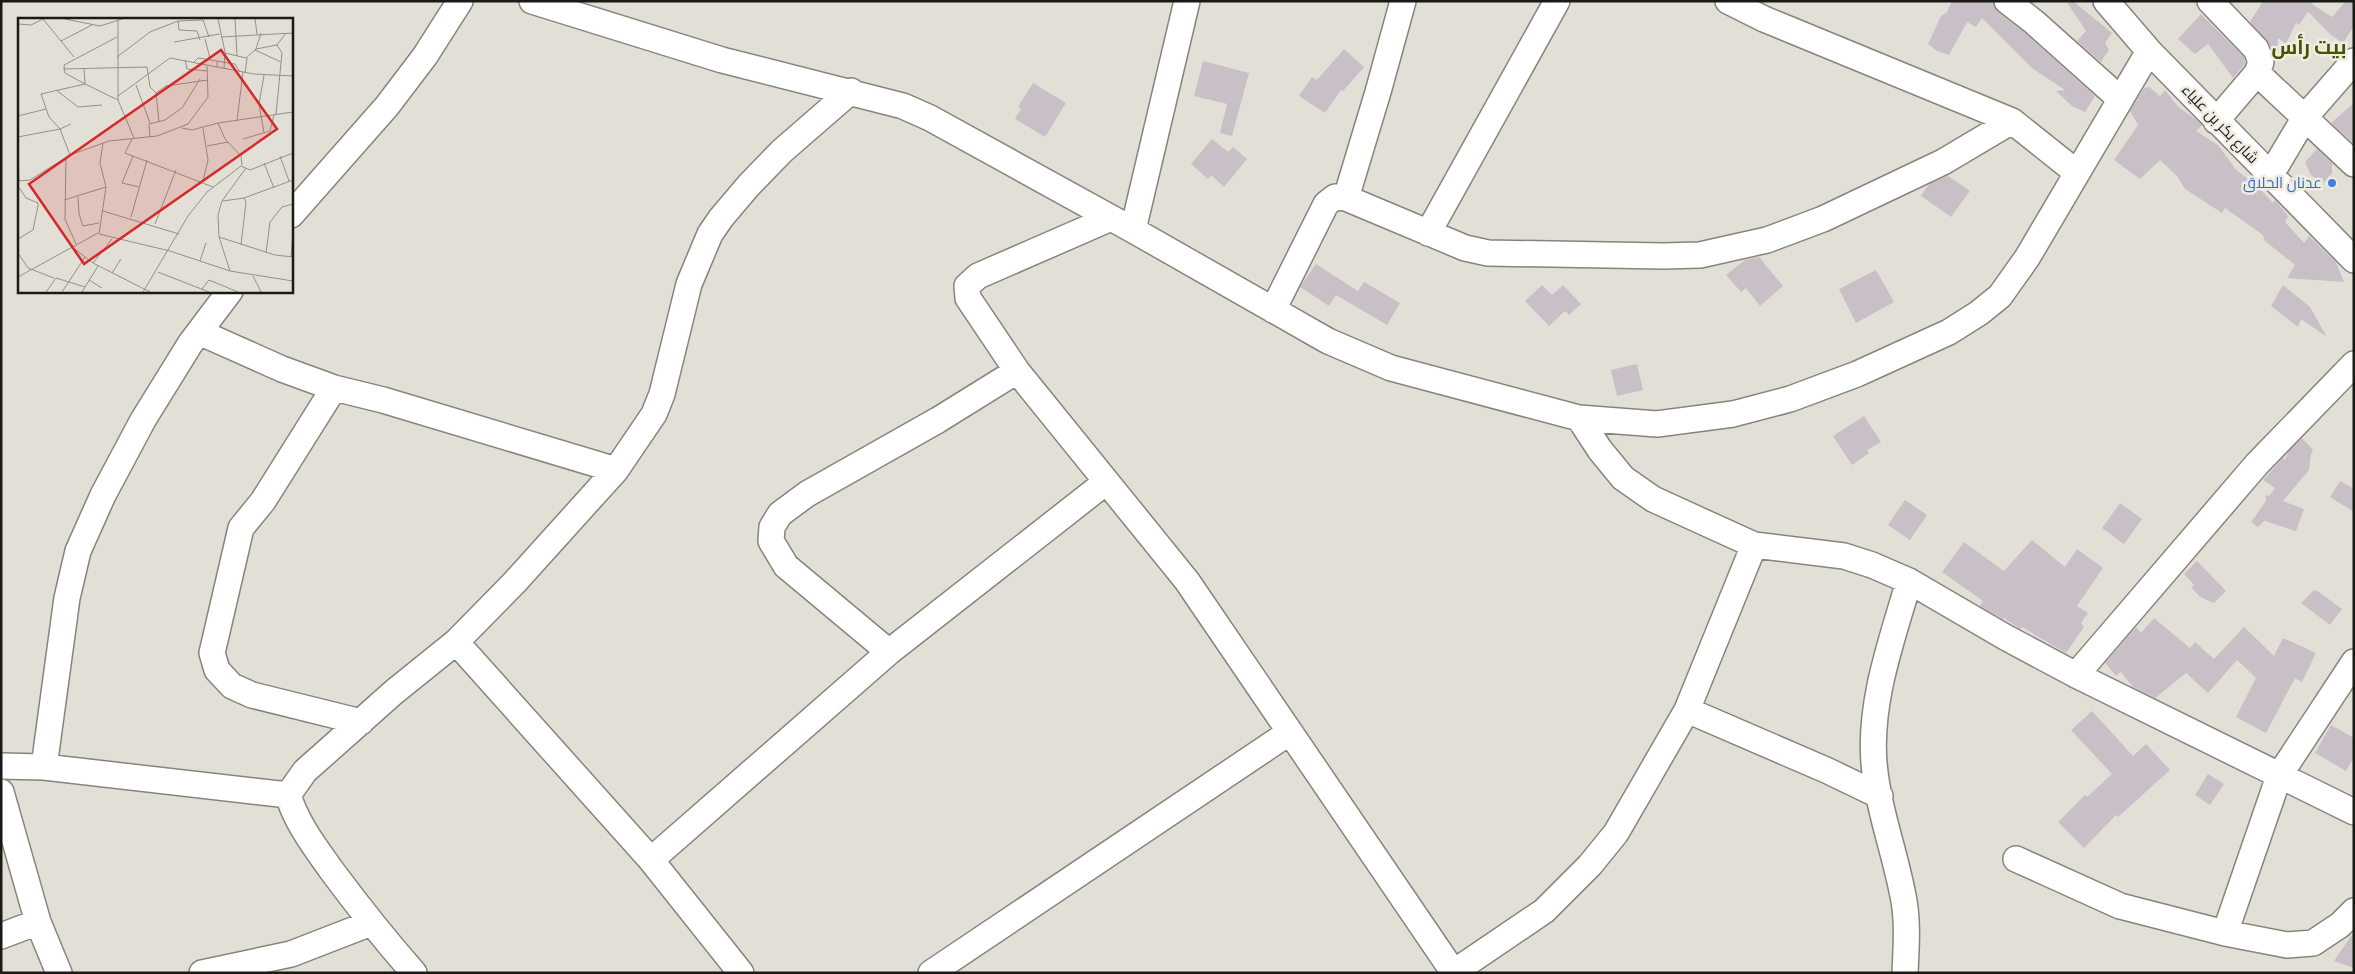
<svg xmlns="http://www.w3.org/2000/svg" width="2355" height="974" viewBox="0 0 2355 974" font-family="'Fira Sans Condensed',Cairo,sans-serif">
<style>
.building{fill:#c9bfc6}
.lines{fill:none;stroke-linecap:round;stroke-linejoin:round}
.minor-casing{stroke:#86847b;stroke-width:28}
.minor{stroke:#fff;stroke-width:25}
.shop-dot{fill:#3f7fe0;stroke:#efede3;stroke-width:2}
.labels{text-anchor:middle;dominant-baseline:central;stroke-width:5;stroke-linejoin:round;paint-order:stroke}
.street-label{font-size:15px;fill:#191915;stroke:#efede3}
.shop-label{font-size:15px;fill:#366cbe;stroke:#efede3;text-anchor:end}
.district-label{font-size:20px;font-weight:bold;fill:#455300;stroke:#efede3}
.inset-road{fill:none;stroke:#929089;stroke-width:1}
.view{fill:#d62828;fill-opacity:0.15;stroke:#d62828;stroke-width:2.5}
.inset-edge{fill:none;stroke:#191915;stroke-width:2.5}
</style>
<rect width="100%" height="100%" fill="#e2e0d6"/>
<path class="building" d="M1952 1H1993L1998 12 2025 33 2095 96 2085 112 2072 106 2056 91 2065 90 2033 69 1982 18 1976 27 1967 22 1949 55 1937 51 1928 44 1941 16 1947 12Z
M2066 1H2073L2112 33 2105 43 2109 50 2101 62 2077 41 2086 31Z
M2263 1H2314L2312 4 2332 17 2346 1H2354V26L2343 43 2331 35 2308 12 2299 25 2296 23 2286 44 2278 38 2275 63 2269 44 2250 22Z
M2201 14 2244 57 2245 64 2233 78 2208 44 2195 54 2178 39Z
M1344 49 1364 67 1343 91 1341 90 1325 113 1299 96 1312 77 1317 80Z
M1203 61 1249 73 1232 136 1220 133 1227 104 1194 96Z
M1033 83 1066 103 1045 137 1015 119 1021 109 1018 107Z
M2149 87 2160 96 2165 90 2178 107 2194 118 2202 125 2196 131 2219 146 2236 170 2255 184 2273 203 2275 200 2288 216 2285 222 2304 243 2309 236 2336 262 2344 282 2287 278 2295 265 2265 241 2263 235 2225 208 2222 213 2185 189 2177 176 2160 160 2140 179 2114 160 2138 125 2130 111 2144 88Z
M2354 103V141L2353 143 2331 123Z
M1212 139 1228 152 1233 147 1247 159 1224 187 1211 175 1208 179 1191 164Z
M2317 149 2332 163V173L2323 183 2311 175 2305 162Z
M1948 176 1970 191 1951 217 1921 196 1929 184Z
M1759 257 1783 286 1760 306 1746 288 1741 292 1726 275 1745 260Z
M1316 264 1358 291 1364 282 1400 303 1387 325 1336 295 1329 306 1300 287Z
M1876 270 1894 302 1856 323 1839 289Z
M1542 285 1552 295 1563 285 1581 304 1569 315 1565 311 1549 326 1525 301Z
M2283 285 2310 307 2327 337 2301 319 2298 327 2271 306Z
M1637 364 1643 390 1617 396 1611 370Z
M1864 416 1881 442 1867 450 1869 453 1852 465 1833 436Z
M2302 438 2313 450 2311 454 2309 470 2283 501 2304 509 2296 531 2265 521 2266 519 2258 527 2251 522 2266 501V495L2269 496 2275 488 2263 480 2283 458 2285 460 2289 451Z
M2340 481 2354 489V512L2330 497Z
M1905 500 1927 515 1910 540 1888 525Z
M2120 503 2142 519 2124 544 2102 528Z
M2032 540 2065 567 2077 549 2103 568 2077 606 2088 613 2081 623 2084 627 2066 653 2022 627 2020 629 2004 618 2003 619 1980 606 1983 601 1942 572 1964 542 2004 571Z
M2197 561 2226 591 2214 603 2200 597 2191 587 2194 585 2184 574Z
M2314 590 2319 592 2342 609 2330 625 2301 603Z
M2154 618 2190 648 2195 642 2214 659 2244 627 2274 656 2283 638 2316 653 2302 682 2295 678 2266 733 2236 717 2256 678 2237 660 2208 693 2186 673 2155 698 2133 687 2121 672 2116 676 2105 663 2136 627 2141 633Z
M2092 711 2133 756 2146 744 2170 770 2118 817 2116 815 2084 848 2058 822 2085 795 2087 797 2112 774 2071 730Z
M2331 725 2354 738V757L2346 771 2315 753Z
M2208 774 2224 784 2210 805 2195 795Z
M2354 932V968L2334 961Z"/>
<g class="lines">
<g class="minor-casing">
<path id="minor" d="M532 1 722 60 903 106 930 118 1133 230 1328 341 1391 368 1579 418 1657 424 1733 414 1790 399 1857 374 1949 332 1979 313 2000 296 2027 258 2149 51
M1728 1 1764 19 2012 121 2076 172
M2007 1 2034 22 2119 98
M2106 1 2149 51 2354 260
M2210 1 2256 49 2261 62 2257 73
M2216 121 2257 73 2354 164
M2270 176 2305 117 2354 61
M1346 198 1378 92 1403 1
M291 215 387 106 425 56 460 1
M1111 218 978 276 967 286 968 298 1017 371 1187 581 1454 973
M1133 230 1187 1
M1428 233 1557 1
M1273 310 1326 204 1335 197 1346 198 1465 248 1488 253 1663 256 1700 255 1767 240 1823 219 1943 162 2012 121
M199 332 282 369 334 388 383 400 616 470
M334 388 263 501 241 528 212 653 217 670 232 686 252 695 361 722
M1579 418 1600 450 1623 478 1653 499 1754 545 1844 556 1872 565 1909 581 2005 637 2076 675 2354 812
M456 642 651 860 741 973
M889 652 786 566 771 541 772 527 780 514 807 494 938 420 1017 371
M2076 675 2257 464 2354 364
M1687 710 1826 770 1880 796
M1 766 44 767 288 795
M44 767 67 598 78 551 103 495 143 420 190 344 230 291
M1 792 38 922 59 973
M2016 859 2120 906 2225 933 2287 945 2313 943 2340 925 2354 911
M651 860 889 652 1106 482
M2225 933 2279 776 2354 662
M1 936 38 922
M1454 972 1544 911 1590 865 1616 833 1687 710 1754 545
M202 973 291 954 371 923
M414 973C385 940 358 906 332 871 315 847 297 824 288 795L305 771 394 692 456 642 514 583 616 470 654 414 662 394 689 284 710 234 721 218 749 185 782 151 851 91
M931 973 1290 732
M1905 973C1906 949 1908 925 1904 901 1896 855 1878 810 1874 763 1869 701 1892 640 1909 581"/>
</g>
<use href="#minor" class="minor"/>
</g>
<circle class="shop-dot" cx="2332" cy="183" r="5"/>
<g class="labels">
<g class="street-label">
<text transform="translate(2220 124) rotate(46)">شارع بكر بن علياء</text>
</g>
<g class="shop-label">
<text x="2322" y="183">عدنان الحلاق</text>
</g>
<g class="district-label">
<text x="2309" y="47">بيت رأس</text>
</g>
</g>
<g transform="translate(18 18)">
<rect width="275" height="275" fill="#e2e0d6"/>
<path class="inset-road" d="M25 1 56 39M47 1 82 8 104 1M200 1 207 34 206 51M217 1 219 38M237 1 239 16M100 2V82L116 120M160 3 161 12 179 13 182 22M0 6 13 7 25 1M203 19 275 15M187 21 192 40M43 23 74 7M156 24 202 16M238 31 243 15M237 32 263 44M207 35 228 40 238 31 259 27 268 15M99 39 132 14 160 3 185 2 191 19M167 42 169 51 189 53M176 44 180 40 199 43M199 49V43L217 46 222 54M66 50 67 66 100 82M45 51 129 49 132 69 138 75 141 104M227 55 229 40M246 57 241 86 246 115M118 67 132 105M38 72 60 89 84 87M138 75 148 68 190 62M100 78 152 40 236 56 275 58M258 96 264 35 259 27M0 98 28 91M219 103 225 54M200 105 207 121 223 138 224 147M164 110 174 112 200 105 275 94M42 111 31 99 23 76 67 66 47 55 46 47 99 19M0 119 42 111M132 119 131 106 147 102 164 90 182 61M114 121 107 135 195 169M225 121 252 113 256 97M85 125 82 145 88 169 81 216 152 233 212 253 275 263M189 128 210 124M52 137 42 111 53 106M0 138 1 163M115 138 104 165 121 169M262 138 271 163M48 139 47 201 58 226M246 145 256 170M0 163 12 162 52 137 91 123 139 118 170 106 190 79 189 48M185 163 190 142 185 110M0 168 8 180 20 185V188L15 212 0 221M60 179 61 196 65 208 81 205M226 180 275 162M46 182 88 169M205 183 226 180 228 184 223 227M85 193 161 216M113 199 129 142M137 206 158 152M201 219 257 237 275 239M94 221 75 245 132 274M54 229 75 245M0 235 10 250 36 260M248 235 252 204 264 189 275 186M273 239 275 215M182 243 188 225M212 253 201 219 200 197 204 183 228 150M140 254 191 274M94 255 103 241M235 258 243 274M0 259 80 215M71 262 84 270M184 271 191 262 220 274M28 274 38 260 67 269M44 274 67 239M64 274 80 248M125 274 170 198 189 174 223 148 232 152 275 135"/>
<path class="view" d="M203 32 259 111 66 246 11 166Z"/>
<rect width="275" height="275" class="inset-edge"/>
</g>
<rect width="2355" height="974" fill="none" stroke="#191915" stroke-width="5"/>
</svg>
